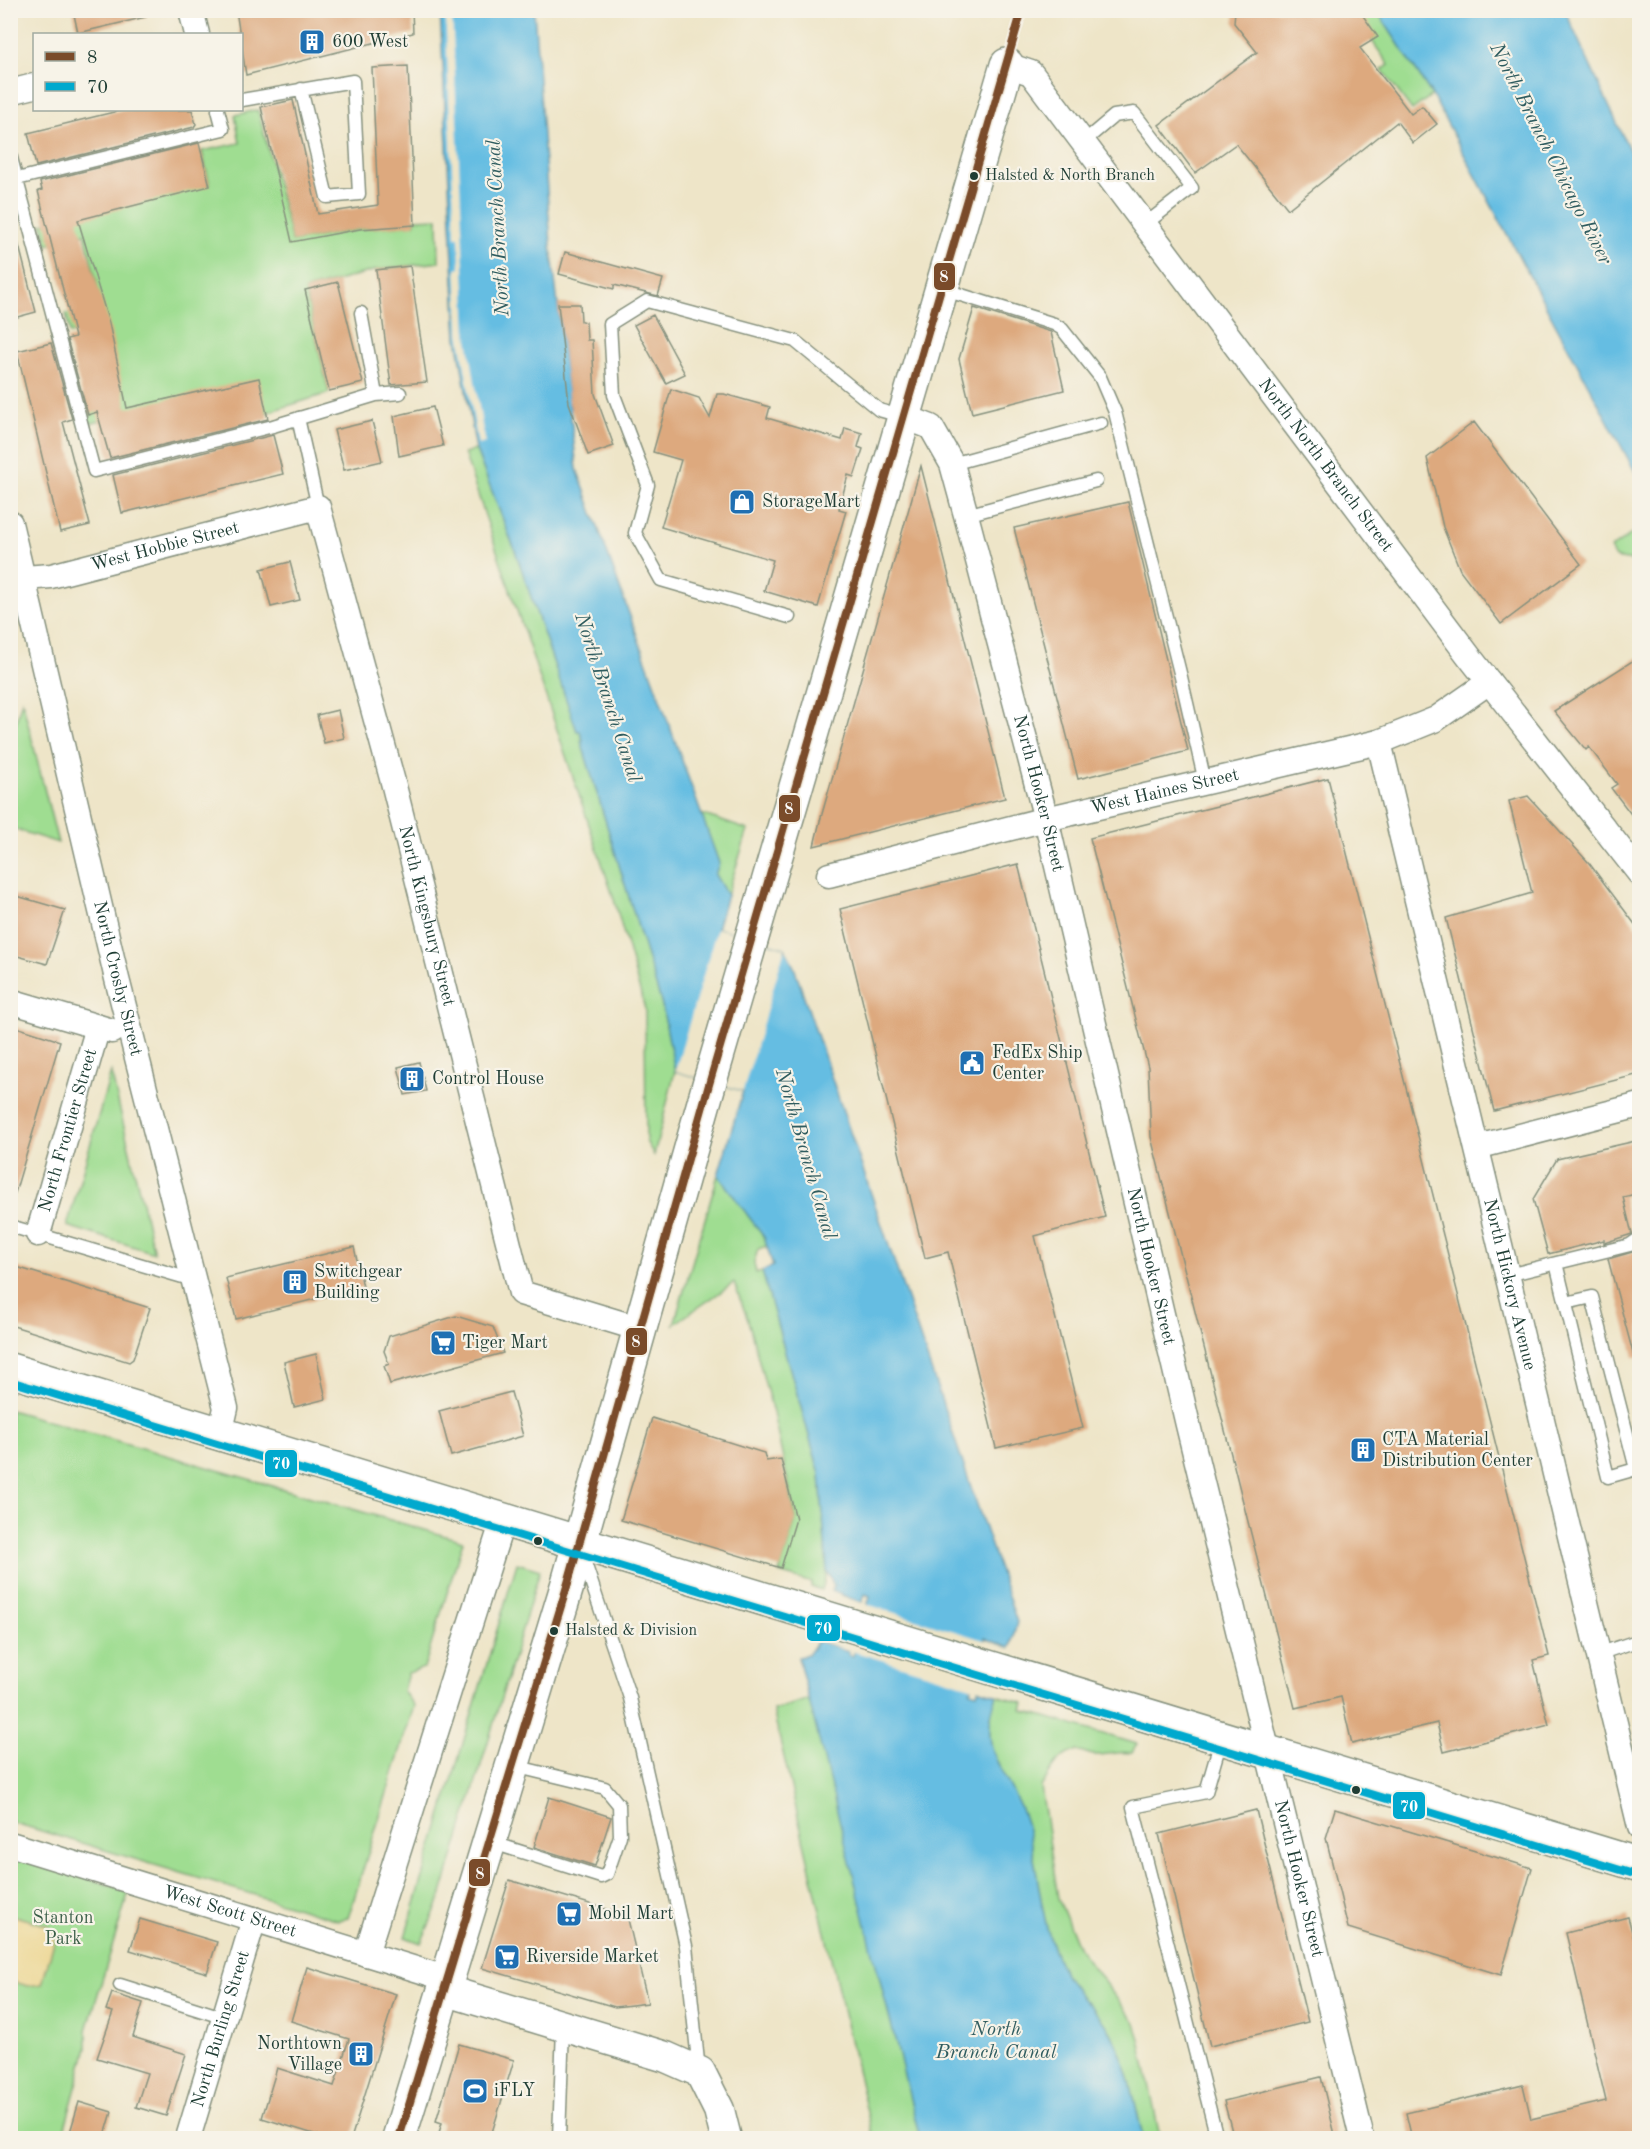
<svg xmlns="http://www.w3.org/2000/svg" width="1650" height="2149" viewBox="0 0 1650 2149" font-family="'Old Standard TT',serif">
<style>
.green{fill:#9fdd91;stroke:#5f8d62;stroke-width:1.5}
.sand{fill:#eeda9e;stroke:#868c69;stroke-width:1.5}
.water{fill:#65bde2;stroke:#427d8b;stroke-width:1.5}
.pier{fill:#eee5c8}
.building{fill:#dda97e}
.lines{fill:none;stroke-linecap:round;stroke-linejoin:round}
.service-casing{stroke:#86917e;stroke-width:15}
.minor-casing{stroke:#86917e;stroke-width:27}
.tertiary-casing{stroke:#86917e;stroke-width:33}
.secondary-casing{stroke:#86917e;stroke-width:36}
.service{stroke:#fff;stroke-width:12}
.minor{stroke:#fff;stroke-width:24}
.tertiary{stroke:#fff;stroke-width:30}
.secondary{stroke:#fff;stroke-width:33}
.bus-1-casing{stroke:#f7f3e8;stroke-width:12}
.bus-2-casing{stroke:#f7f3e8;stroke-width:12}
.bus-1{stroke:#7a4b2a;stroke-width:8}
.bus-2{stroke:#00a9ce;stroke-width:8}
.bus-dot{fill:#1f3d34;stroke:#f7f3e8;stroke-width:2}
.labels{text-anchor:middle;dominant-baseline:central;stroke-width:4.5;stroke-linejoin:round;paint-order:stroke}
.bus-label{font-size:16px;fill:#1f3d34;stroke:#f7f3e8;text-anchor:start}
.poi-label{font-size:18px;fill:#1f3d34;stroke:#f7f3e8;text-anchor:start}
.street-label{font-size:18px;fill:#1f3d34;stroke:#f7f3e8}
.park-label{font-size:18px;fill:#395d47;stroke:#f7f3e8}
.water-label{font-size:20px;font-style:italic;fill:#305d60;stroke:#f7f3e8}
.line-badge{stroke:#f7f3e8;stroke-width:2}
.badge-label{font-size:16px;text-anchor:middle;font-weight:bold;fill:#fff}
</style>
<rect width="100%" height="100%" fill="#f7f3e8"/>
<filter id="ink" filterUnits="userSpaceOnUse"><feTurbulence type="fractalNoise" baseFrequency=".0167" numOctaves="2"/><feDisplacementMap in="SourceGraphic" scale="12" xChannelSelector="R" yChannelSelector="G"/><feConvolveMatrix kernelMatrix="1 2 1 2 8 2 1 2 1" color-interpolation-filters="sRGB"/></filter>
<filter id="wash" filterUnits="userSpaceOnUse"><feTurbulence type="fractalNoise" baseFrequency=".008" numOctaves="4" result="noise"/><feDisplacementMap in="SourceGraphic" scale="24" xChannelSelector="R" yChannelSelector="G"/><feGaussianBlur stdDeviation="1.35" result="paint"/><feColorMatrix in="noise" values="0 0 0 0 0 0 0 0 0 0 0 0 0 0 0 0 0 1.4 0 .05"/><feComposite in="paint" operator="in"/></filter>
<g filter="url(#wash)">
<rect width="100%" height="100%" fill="#eee5c8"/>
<path class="green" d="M1359 11H1377L1432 95 1412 110 1382 70 1389 65 1372 41Z
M258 110 292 242 360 229 415 224V219L438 218 439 262 376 270 305 290 329 393 265 413 256 382 89 424 83 405 122 395 108 325 70 334 66 314 102 305 85 234 47 245 42 224 210 185 202 151 240 143 235 115Z
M476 450 516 553 577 731 580 730 583 740 581 741 662 1005 675 1071 654 1155 646 1141 645 1009 613 896 464 453Z
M1639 529V562L1615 558 1610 549Z
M22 700 58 843 11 828V740Z
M701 814 748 830 727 895 715 875 719 863Z
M111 1072 154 1253 67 1226Z
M718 1175 764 1237 767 1246 758 1249 754 1262 756 1273 762 1271 820 1474 827 1571 822 1590 811 1587 812 1583 779 1573 796 1519 773 1413 748 1320 734 1283 674 1324Z
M10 1410 463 1541 424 1668 408 1673 403 1691 414 1706 348 1918 338 1920 11 1822Z
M517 1563 540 1570 441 1897 421 1943 405 1937Z
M997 1695 1024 1703 1022 1710 1137 1744 1132 1753C1117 1751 1109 1755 1095 1755 1089 1756 1083 1750 1077 1751 1058 1754 1050 1773 1041 1787L1058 1898 1079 1949 1134 2021 1140 2039 1160 2138H1143C1134 2099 1128 2061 1107 2026 1095 2007 1074 1993 1064 1973 1039 1926 1040 1872 1026 1823 1011 1773 974 1754 997 1695Z
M810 1699 920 2138H873L773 1710Z
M11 1855 129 1891 87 2030V2048L62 2138H11Z"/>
<path class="sand" d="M11 1915 49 1926 55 1939 42 1984 28 1986 11 1981Z"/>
<path class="water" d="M440 11H534L551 245 577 469 719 863 715 875 727 895 717 928 785 948 794 967 1017 1622 1010 1648 985 1638 970 1691 977 1693 978 1689 997 1695C974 1754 1011 1773 1026 1823 1040 1872 1039 1926 1064 1973 1074 1993 1095 2007 1107 2026 1128 2061 1134 2099 1143 2138H920L798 1657 808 1655 818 1641 849 1651 848 1655 853 1656 870 1596 865 1594 862 1603 832 1591 834 1586 827 1571 820 1474 762 1271 773 1266 764 1237 718 1175 743 1091 675 1071 662 1005 581 741 583 740 580 731H577L516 553 476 450 457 337Z
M1377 11H1565L1639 171V479L1432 95Z"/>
<path class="pier" d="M445 10 452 11 467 333 485 443 478 445 459 334 456 269 460 268 459 237H455Z
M717 928 785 948 743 1091 675 1071Z
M830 1593 987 1641 974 1688 815 1640 819 1638 852 1650 864 1605 842 1600Z"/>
<g id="blocks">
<path class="building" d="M73 10H145L146 17 78 33Z
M236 10H412L413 33 246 75Z
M1235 10H1359L1378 37 1360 48 1411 114 1422 106 1437 124 1413 143 1397 122 1288 209 1236 144 1195 173 1159 125 1257 52 1234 23Z
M408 66 415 225 360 229 292 242 261 107 293 100 318 214 378 205 372 68Z
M122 110H192L196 124 194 127 36 166 28 133Z
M199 143 210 186 78 220 109 323 127 408 259 378 268 419 110 458 97 412 88 415 67 339 75 337 38 191 42 190 40 182Z
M16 234 36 312 10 319V235Z
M565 252 663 279 658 296 614 285V289L559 274Z
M410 266 427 382 391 385 376 270Z
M338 282 363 383 329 391 305 290Z
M558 304H580L581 321 586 322 587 340H592L595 394 614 446 588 455 569 403Z
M974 308 1051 332 1064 390 972 413 959 359Z
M653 315 685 374 666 383 634 325Z
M51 343 72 419 63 422 90 525 60 532 17 351Z
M671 389 699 398 710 418 717 394H724L770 407 767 418 842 440 845 428 862 433 858 447 863 449 854 477 848 475 839 509 846 511 818 607 764 591 773 560 661 527 681 460 653 452Z
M433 407 443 446 399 456 394 416Z
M372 421 382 461 344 470 334 430Z
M1474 422 1581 564 1501 624 1460 570 1443 527 1427 458Z
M273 435 283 474 122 513 113 475Z
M921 466 1005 798 814 846 820 821Z
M1128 502 1188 751 1078 779 1014 528Z
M290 562 300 600 271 607 261 569Z
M1640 656V826L1611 788 1617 784 1589 747 1586 750 1554 711Z
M338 710 344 738 324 743 317 715Z
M1328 778 1549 1656 1533 1660 1549 1725 1444 1752 1437 1723 1352 1744 1341 1697 1295 1708 1151 1137 1148 1067 1090 838Z
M1528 796 1589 863 1640 931V1074L1494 1111 1446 918 1532 893 1509 801Z
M1018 864 1105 1217 1035 1236 1083 1428 996 1448 948 1252 925 1258 840 909Z
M10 894 65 910 47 964 10 954Z
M10 1025 60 1041 15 1193H10Z
M419 1062 426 1091 405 1095 398 1067Z
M1640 1140V1193L1623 1197 1632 1234 1604 1243V1240L1548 1254 1533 1199 1557 1159Z
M354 1247 363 1287 236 1319 226 1278Z
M1636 1251 1637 1256 1640 1255V1357H1634L1608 1259Z
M10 1265 150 1308 133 1359 129 1362 10 1325Z
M456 1316 493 1327 503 1353 390 1384 384 1366 389 1364 384 1351 389 1336Z
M316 1354 326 1399 294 1407 284 1362Z
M511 1392 523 1436 451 1456 439 1411Z
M652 1418 764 1453 766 1461 781 1459 796 1519 781 1568 621 1520Z
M549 1797 611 1817 595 1866 534 1847Z
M1335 1809 1532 1868 1501 1975 1348 1928 1326 1838Z
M1256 1810 1308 2022 1210 2046 1159 1834Z
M509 1880 627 1915 648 2003 615 2007 482 1968Z
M1628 1917 1640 1962V2139H1412L1406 2113 1523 2085 1531 2119 1606 2101 1566 1933Z
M140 1919 217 1942 207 1973 130 1950Z
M307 1967 396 1994 351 2139H330L262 2118 277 2068 334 2086 349 2039 291 2021Z
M112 1993 143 2003 133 2037 186 2054 166 2116 136 2107 147 2073 97 2058 113 2012 106 2010Z
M459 2044 514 2060 490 2139H437L442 2123 436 2121Z
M1321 2077 1336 2139H1234L1224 2101Z
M79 2102 112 2112 104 2139H68Z"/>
</g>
</g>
<g filter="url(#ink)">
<use href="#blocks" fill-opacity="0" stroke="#86917e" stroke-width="1.5"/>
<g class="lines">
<g class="service-casing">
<path id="service" d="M242 100 353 81 359 194 327 197 301 89
M1082 143 1114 116 1134 113 1192 188 1144 225
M10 154 94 471 273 426 376 395 400 393
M17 179 223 129 218 110
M942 289 1054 324 1062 329 1100 377 1115 412 1181 677 1205 782
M361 313 376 395
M298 418 318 507
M952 464 1101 423
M966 515 1096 481
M789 617 661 580 635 533 648 485 614 395 610 324 647 301 795 341 879 410 904 417
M10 1226 193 1280
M1556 1263 1608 1477 1636 1469 1592 1297 1566 1303
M1508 1275 1630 1245 1640 1238
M583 1557 630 1698 686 1946 699 2071
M1598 1654 1640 1640
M490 1842 601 1877 607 1874 620 1836 619 1805 605 1788 514 1766
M120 1985 225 2018
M559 2138 563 2027
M1217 2138 1133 1807 1206 1792 1221 1740"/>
</g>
<g class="minor-casing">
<g id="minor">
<path d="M191 10 197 34"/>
<path id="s1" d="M1007 65 1031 73 1468 655 1640 874"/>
<path d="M10 92 34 86"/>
<path id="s2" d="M905 417 931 427 952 464 966 515 1046 819 1188 1425 1362 2138"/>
<path id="s3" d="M10 523 117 979 226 1408 220 1434"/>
<path id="s4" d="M10 579 51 576 318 507 393 782 521 1293 640 1329"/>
<path id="s5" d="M1379 742 1640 1827"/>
<path id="s6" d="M829 875 1046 819 1379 742 1436 719 1489 682"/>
<path d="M10 1001 112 1031"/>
<path d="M1477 1147 1640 1105"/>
<path id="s7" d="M38 1234 98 1027"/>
<path id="s8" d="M10 1844 448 1979"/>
<path d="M366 1954 503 1520"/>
<path id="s9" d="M188 2138 254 1919"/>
</g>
</g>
<g class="tertiary-casing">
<path id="tertiary" d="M444 1990 666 2057 700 2072 719 2110 726 2138"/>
</g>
<g class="secondary-casing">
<path id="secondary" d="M10 1370 1640 1865
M399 2138 568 1583 710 1081 1007 65"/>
</g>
<use href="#service" class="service"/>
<use href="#minor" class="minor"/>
<use href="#tertiary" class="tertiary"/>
<use href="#secondary" class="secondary"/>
<g class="bus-1-casing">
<path id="bus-1" d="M399 2138 568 1583 710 1081 1022 10"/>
</g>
<g class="bus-2-casing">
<path id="bus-2" d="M10 1381 1637 1875"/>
</g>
<use href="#bus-1" class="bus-1"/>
<use href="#bus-2" class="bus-2"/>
</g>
</g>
<defs>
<g id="building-square" transform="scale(1.35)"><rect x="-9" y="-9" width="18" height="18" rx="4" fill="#1f6fb2" stroke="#f7f3e8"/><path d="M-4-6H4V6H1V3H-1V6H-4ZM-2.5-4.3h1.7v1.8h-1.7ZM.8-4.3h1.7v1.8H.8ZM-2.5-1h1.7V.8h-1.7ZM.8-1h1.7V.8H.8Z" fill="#fff"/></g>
<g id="shop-square" transform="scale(1.35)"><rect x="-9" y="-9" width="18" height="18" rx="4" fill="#1f6fb2" stroke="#f7f3e8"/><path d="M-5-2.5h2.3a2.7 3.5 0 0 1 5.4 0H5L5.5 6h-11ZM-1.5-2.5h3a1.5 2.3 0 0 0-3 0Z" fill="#fff"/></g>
<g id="civic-square" transform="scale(1.35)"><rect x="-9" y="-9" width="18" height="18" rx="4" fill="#1f6fb2" stroke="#f7f3e8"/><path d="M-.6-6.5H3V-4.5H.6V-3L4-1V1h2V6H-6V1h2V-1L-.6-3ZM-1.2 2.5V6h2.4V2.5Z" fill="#fff"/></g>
<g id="supermarket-square" transform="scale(1.35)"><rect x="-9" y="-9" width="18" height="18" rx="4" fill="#1f6fb2" stroke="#f7f3e8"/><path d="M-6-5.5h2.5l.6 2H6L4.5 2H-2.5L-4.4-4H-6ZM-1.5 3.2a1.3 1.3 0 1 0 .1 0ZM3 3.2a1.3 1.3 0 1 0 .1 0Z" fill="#fff"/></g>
<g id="stadium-square" transform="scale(1.35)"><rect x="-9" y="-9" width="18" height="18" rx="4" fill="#1f6fb2" stroke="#f7f3e8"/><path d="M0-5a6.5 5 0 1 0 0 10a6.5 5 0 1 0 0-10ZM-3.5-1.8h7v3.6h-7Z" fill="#fff"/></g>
</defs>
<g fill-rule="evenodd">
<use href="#building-square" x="312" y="42"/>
<use href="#shop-square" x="742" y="502"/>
<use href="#civic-square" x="972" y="1063"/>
<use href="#building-square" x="412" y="1079"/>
<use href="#building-square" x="295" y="1282"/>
<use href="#supermarket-square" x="443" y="1343"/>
<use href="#building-square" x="1363" y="1450"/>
<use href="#supermarket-square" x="569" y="1914"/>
<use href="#supermarket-square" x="507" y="1957"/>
<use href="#building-square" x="361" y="2054"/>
<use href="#stadium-square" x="475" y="2091"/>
</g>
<g class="bus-dot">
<circle cx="974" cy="176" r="5"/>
<circle cx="538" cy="1541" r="5"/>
<circle cx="554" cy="1631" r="5"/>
<circle cx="1356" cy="1790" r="5"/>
</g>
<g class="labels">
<g class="bus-label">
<text x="985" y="176">Halsted &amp; North Branch</text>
<text x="565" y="1631">Halsted &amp; Division</text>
</g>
<g class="poi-label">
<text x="332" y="42">600 West</text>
<text x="762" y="502">StorageMart</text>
<text x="992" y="1053">FedEx Ship<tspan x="992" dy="21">Center</tspan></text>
<text x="432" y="1079">Control House</text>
<text x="314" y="1272">Switchgear<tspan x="314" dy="21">Building</tspan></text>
<text x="462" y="1343">Tiger Mart</text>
<text x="1382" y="1440">CTA Material<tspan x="1382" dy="21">Distribution Center</tspan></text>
<text x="588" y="1914">Mobil Mart</text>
<text x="526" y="1957">Riverside Market</text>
<text x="342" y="2044" text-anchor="end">Northtown<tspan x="342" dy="21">Village</tspan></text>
<text x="494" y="2091">iFLY</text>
</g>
<g class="street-label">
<text stroke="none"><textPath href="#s1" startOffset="516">North North Branch Street</textPath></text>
<text stroke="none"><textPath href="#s4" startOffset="159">West Hobbie Street</textPath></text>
<text stroke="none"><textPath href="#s6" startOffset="346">West Haines Street</textPath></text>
<text stroke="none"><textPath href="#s2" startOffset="411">North Hooker Street</textPath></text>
<text stroke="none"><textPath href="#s4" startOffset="740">North Kingsbury Street</textPath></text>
<text stroke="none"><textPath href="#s3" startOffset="468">North Crosby Street</textPath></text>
<text stroke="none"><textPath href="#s7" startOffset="108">North Frontier Street</textPath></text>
<text stroke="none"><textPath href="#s2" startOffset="897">North Hooker Street</textPath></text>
<text stroke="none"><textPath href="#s5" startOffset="558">North Hickory Avenue</textPath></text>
<text stroke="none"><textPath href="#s2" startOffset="1527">North Hooker Street</textPath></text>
<text stroke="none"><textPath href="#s8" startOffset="230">West Scott Street</textPath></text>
<text stroke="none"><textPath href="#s9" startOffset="114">North Burling Street</textPath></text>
</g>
<g class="park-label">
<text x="63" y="1918">Stanton<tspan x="63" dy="21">Park</tspan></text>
</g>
<g class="water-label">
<text transform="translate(1550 154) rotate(63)">North Branch Chicago River</text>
<text transform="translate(499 228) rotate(-93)">North Branch Canal</text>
<text transform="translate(607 698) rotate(72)">North Branch Canal</text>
<text transform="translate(805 1154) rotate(74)">North Branch Canal</text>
<text x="996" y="2030">North<tspan x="996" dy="23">Branch Canal</tspan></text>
</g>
</g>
<g class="line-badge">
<rect x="933" y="262" width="23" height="29" rx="6" fill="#7a4b2a"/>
<rect x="778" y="794" width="23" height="29" rx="6" fill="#7a4b2a"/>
<rect x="625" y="1327" width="23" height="29" rx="6" fill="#7a4b2a"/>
<rect x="264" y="1449" width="34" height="29" rx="6" fill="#00a9ce"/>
<rect x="806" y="1614" width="35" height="28" rx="6" fill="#00a9ce"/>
<rect x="1392" y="1791" width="34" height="29" rx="6" fill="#00a9ce"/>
<rect x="468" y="1858" width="23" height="29" rx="6" fill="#7a4b2a"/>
</g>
<g class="badge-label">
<text x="944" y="282">8</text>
<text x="789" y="814">8</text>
<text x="636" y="1347">8</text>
<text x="281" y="1469">70</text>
<text x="823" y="1634">70</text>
<text x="1409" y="1812">70</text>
<text x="480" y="1879">8</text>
</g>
<rect width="1650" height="2149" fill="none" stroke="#f7f3e8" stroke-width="36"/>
<rect x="33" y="33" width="210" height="78" fill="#f7f3e8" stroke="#a1aaa0" stroke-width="1.5"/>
<rect x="45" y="52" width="30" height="9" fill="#7a4b2a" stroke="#a1aaa0" stroke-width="1.5"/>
<text x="87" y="63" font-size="18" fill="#1f3d34">8</text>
<rect x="45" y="82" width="30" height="9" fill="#00a9ce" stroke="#a1aaa0" stroke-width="1.5"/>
<text x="87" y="93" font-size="18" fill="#1f3d34">70</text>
</svg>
